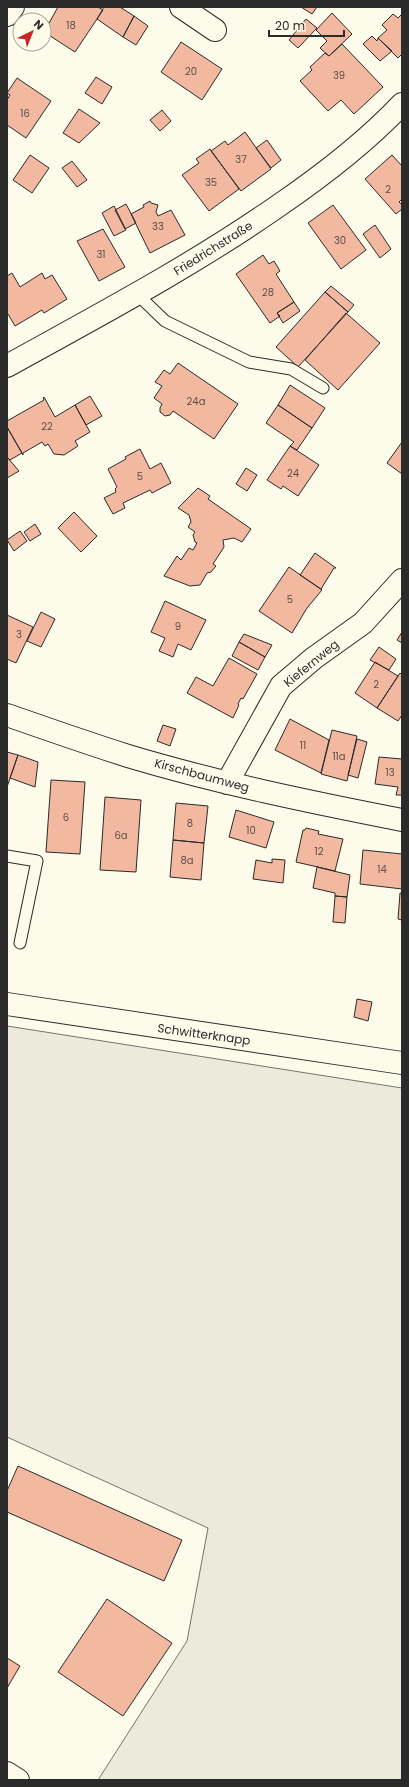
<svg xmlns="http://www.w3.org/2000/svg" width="409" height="1787" viewBox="0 0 409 1787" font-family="Poppins,sans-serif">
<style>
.green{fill:#ecebdb;stroke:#74746e}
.building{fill:#f2b8a0;stroke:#2b2b2b}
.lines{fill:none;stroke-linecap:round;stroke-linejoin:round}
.service-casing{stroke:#2b2b2b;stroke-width:13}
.minor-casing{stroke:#2b2b2b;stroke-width:24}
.primary-casing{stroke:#2b2b2b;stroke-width:24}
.service{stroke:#fdfbea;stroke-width:11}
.minor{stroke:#fdfbea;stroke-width:22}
.primary{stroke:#fdfbea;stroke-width:22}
.labels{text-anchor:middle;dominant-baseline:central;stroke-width:3;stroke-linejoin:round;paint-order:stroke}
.number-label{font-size:10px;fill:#5d4e48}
.street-label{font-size:12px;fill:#2b2b2b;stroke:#fdfbea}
</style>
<rect width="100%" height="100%" fill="#fdfbea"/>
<path class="green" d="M7 1026 402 1088V1780H98L187 1641 208 1528 7 1437Z"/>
<path class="building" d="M58 7H98L103 10 75 52 44 32Z
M104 7H120L134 16 123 37 97 19Z
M301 7H317L312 14Z
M332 13 352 34 329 56 320 48 327 41 316 30Z
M393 14 398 18 402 14V54L398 58 378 38 387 30 382 25Z
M134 16 148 26 136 45 123 37Z
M306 19 317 28 298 48 289 40Z
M372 36 377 41 378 38 392 51 380 61 363 44Z
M181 42 222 69 202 100 161 72Z
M342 44 383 87 354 114 341 100 328 111 300 81 312 70 310 67 325 53 329 56Z
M96 77 112 87 102 104 85 93Z
M17 78 51 101 26 138 7 125V100L10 95 7 93Z
M79 109 100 123 79 143 63 133Z
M162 110 171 121 160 131 150 120Z
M245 132 271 169 241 191 211 151 225 141 228 145Z
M267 140 281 160 271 168 256 148Z
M210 149 239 189 209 211 182 175 199 163 196 159Z
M30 155 49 168 32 193 13 180Z
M392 155 402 166V199L399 202 402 205V209L396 214 365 179Z
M72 161 87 180 77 187 62 168Z
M150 201 151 203 158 205 156 212 158 216 171 210 185 235 150 253 131 214 144 207 143 205Z
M126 204 136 223 125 229 115 210Z
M333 205 366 250 341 269 308 223Z
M114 206 126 230 114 236 102 213Z
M375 225 391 249 380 258 363 234Z
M103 229 125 267 99 281 77 241Z
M263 255 269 264 274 261 280 271 276 274 294 302 277 313 280 316 270 323 236 274Z
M12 273 20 287 42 273 45 279 52 275 67 299 44 313 42 310 15 326 8 314 7 315V276Z
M331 286 354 305 348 312 325 292Z
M325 292 348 312 298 367 276 347Z
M294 302 300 311 283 323 277 313Z
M346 313 380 343 338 390 305 360Z
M178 363 238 404 214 439 173 411 170 415 165 416 160 412V408L162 404 154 398 162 386 155 382 164 370 170 374Z
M290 385 325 408 312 428 278 405Z
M90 396 102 416 86 425 75 405Z
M44 397 55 417 75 405 90 432 75 441 78 446 64 455 54 454 48 444 45 446 42 442 23 453V455L7 427V421L44 400 43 398Z
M278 405 312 428 297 450 290 446 294 442 266 423Z
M7 427 22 453 10 460 7 457Z
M402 442V474L387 463Z
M290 446 319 465 298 496 283 486 281 489 267 480Z
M140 449 150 469 161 463 171 483 152 493 150 490 123 503 125 508 113 514 104 498 116 492 115 489 117 487 108 469 126 459 125 457Z
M7 457 19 471 7 478Z
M246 468 257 475 247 491 236 484Z
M198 488 210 496 208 499 251 529 242 542 234 538 223 540 224 547 213 564 216 566 211 572 207 573 200 585 190 586 164 576 177 556 181 560 189 548 193 550 197 543 195 542 193 535 195 532 188 527 191 522 189 515 178 508Z
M74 512 97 536 81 552 58 528Z
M35 524 41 534 30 541 24 532Z
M20 531 27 541 14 551 7 540Z
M315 553 336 568H334L321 589 300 575Z
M289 567 322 590 307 608 292 633 259 611Z
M165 601 206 620 191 650 178 644 173 657 159 651 165 638 151 632Z
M41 612 55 619 41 647 27 641Z
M7 615 33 627 16 663 7 659Z
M402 632V643L397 640Z
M244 634 272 645 265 657 239 642Z
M239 642 265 657 258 670 232 656Z
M379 647 396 659 389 670 370 660Z
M229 658 257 674 243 699 241 698 238 704 239 705 233 718 187 693 196 677 213 686Z
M375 662 398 676 377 708 355 693Z
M400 673 402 675V715L398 721 377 708Z
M290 719 329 740 321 773 275 750Z
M163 725 176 729 170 746 157 741Z
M332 730 357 736 347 781 321 774Z
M357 739 367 742 358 778 348 775Z
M7 752 18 755 7 787Z
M18 755 38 762 35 787 10 778Z
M379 757 402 759V795H396L398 787 375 784Z
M51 780 85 782 80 854 46 852Z
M105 797 141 800 136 872 100 870Z
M176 803 208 806 204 843 173 840Z
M236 810 274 822 266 848 229 837Z
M306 828 319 831 318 834 343 839 335 871 296 862 303 830H305Z
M173 840 204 843 201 880 170 877Z
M363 850 402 854V889L360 884Z
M272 859 285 860 283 883 253 879 256 860 272 863Z
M317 867 350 875 347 897 335 896V893L313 888Z
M400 893H402V920L398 919Z
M335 896 347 897 345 923 333 922Z
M357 999 372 1002 368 1021 354 1017Z
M18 1466 182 1540 164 1581 7 1512V1491Z
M107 1599 172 1643 123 1716 58 1672Z
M7 1658 20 1666 7 1688Z"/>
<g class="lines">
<g class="service-casing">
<path id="service" d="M137 294 165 321 249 362 291 369 323 388
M7 856 37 861 20 943"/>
</g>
<g class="minor-casing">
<path id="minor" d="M181 7 215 30
M7 15 13 7
M7 366C99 315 192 266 278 206 322 176 365 143 402 104
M7 715C47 729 87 743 128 756 218 783 310 802 402 820
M227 783 281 686 314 658 363 623 402 580
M7 1773 18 1780"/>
</g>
<g class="primary-casing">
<path id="primary" d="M7 1004 402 1063"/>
</g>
<use href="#service" class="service"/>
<use href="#minor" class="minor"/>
<use href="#primary" class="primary"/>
</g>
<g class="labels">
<g class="number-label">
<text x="71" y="25">18</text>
<text x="191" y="71">20</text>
<text x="339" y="75">39</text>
<text x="25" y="113">16</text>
<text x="241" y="159">37</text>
<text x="211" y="182">35</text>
<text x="388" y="189">2</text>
<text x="158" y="226">33</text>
<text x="340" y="240">30</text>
<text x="101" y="254">31</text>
<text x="268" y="292">28</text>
<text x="196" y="401">24a</text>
<text x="47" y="426">22</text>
<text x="293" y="473">24</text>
<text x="140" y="476">5</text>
<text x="290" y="599">5</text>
<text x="178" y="626">9</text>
<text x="19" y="634">3</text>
<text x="376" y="684">2</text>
<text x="303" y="745">11</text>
<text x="339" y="756">11a</text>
<text x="390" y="772">13</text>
<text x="66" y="817">6</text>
<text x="190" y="823">8</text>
<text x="251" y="830">10</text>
<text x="121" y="835">6a</text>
<text x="319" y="851">12</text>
<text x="187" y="860">8a</text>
<text x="382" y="869">14</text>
</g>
<g class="street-label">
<text transform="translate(213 248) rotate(-32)">Friedrichstraße</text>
<text transform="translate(311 663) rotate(-39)">Kiefernweg</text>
<text transform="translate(202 775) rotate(15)">Kirschbaumweg</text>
<text transform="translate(204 1034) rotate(8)">Schwitterknapp</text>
</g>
</g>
<rect width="409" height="1787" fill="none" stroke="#2b2b2b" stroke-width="16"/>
<g transform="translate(32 32) rotate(43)"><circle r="19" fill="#fdfbea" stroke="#a9a89e"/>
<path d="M0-3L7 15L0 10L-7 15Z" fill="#c62828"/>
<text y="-6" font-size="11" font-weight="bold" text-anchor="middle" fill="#2b2b2b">N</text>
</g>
<path d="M269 30v6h75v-6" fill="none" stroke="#2b2b2b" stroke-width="2"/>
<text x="275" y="30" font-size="12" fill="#2b2b2b" stroke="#fdfbea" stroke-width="3" paint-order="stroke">20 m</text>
</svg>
